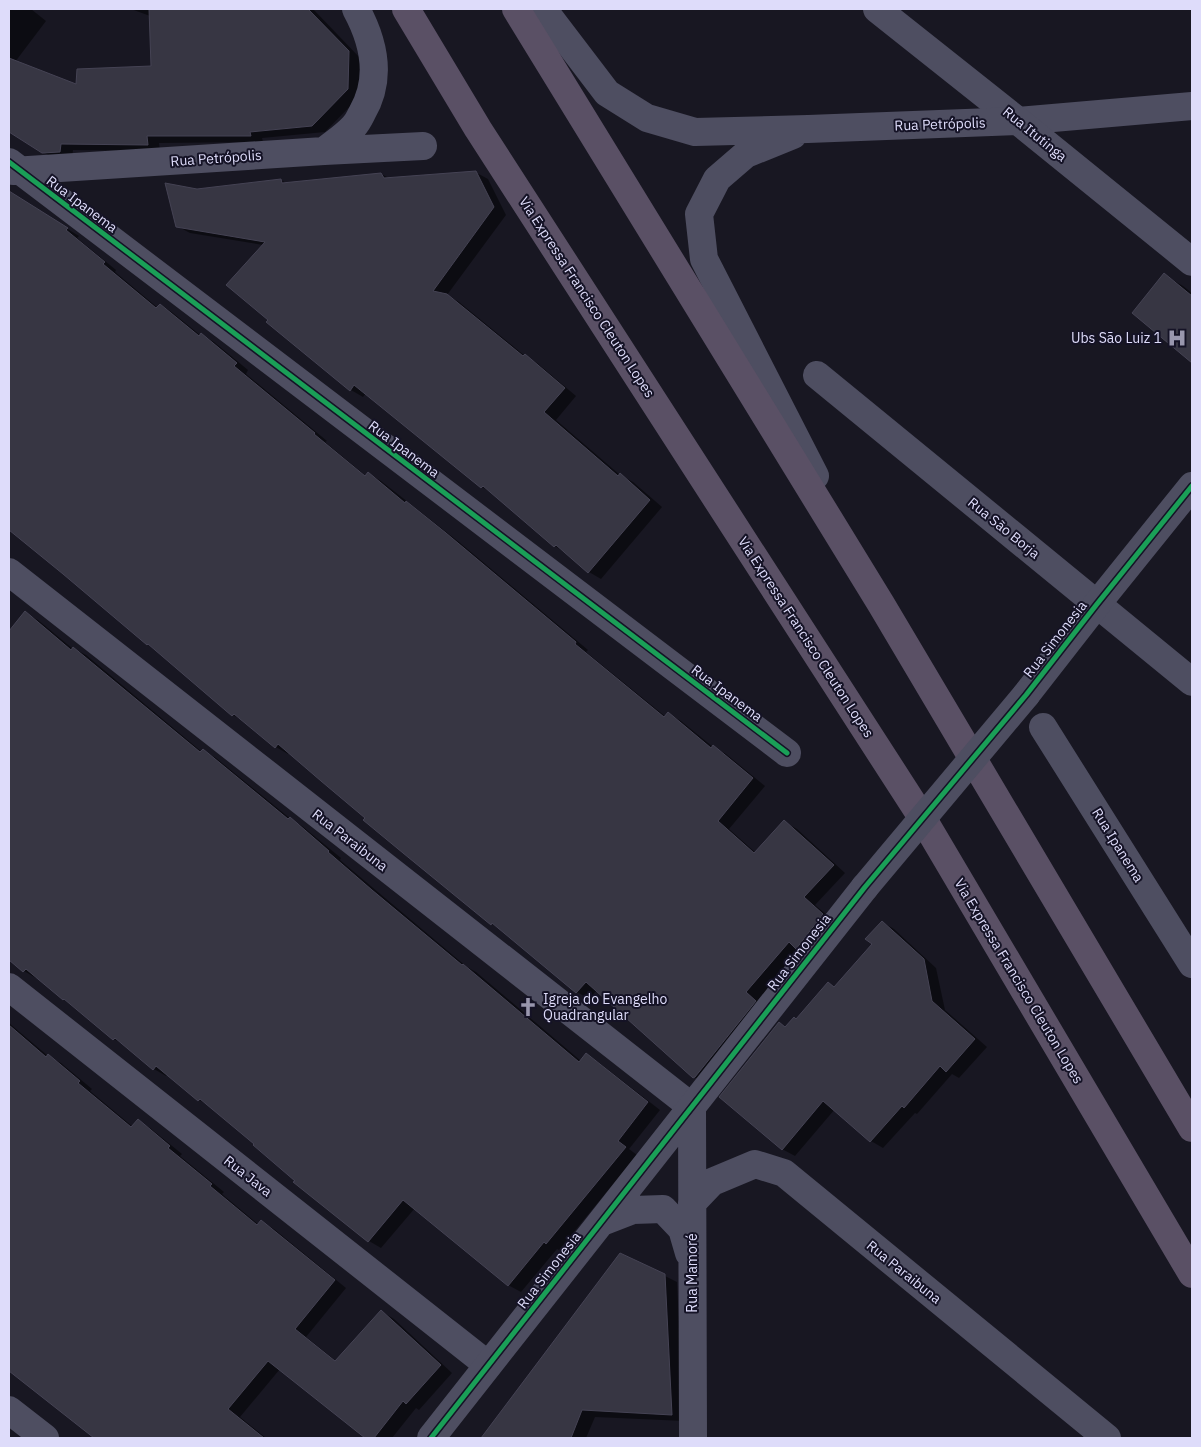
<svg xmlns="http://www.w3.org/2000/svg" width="1201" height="1447" viewBox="0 0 1201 1447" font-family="'IBM Plex Sans',sans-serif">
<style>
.shadow{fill:#0007}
.building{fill:#373643;stroke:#454354}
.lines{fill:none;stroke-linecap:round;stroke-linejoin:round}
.minor{stroke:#4e4e61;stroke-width:28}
.tertiary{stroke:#4e4e61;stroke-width:28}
.trunk{stroke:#5a5065;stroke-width:28}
.tertiary-bridge{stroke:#4e4e61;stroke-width:28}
.cycleway-casing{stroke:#151326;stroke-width:8}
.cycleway{stroke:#1a9f57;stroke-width:5}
.labels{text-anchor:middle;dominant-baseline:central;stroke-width:4;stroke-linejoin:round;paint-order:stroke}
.street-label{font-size:14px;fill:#dedcfa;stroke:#151326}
.poi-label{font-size:14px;fill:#dedcfa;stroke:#151326;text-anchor:end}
</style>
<rect width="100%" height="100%" fill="#181722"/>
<path class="shadow" d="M9 9H31L46 21 15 62 77 86 152 68 150 16 131 9H313L361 59 360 96 325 132 262 138 263 142 159 143 160 151 73 150 72 159 56 160 9 130Z
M475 172 488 179 506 215 447 295 459 302 525 356 537 363 576 396 556 420 620 475 633 482 662 507 601 579 589 572 567 554 555 546 494 494 482 487 366 393 363 397 351 390 263 245 190 233 177 226 197 190 281 180 288 184 381 174 389 178Z
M9 196H14L79 236 77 238 116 270 115 272 158 308 161 305 173 313 200 335 201 334 214 342 248 370 246 374 327 441 325 442 366 476 368 473 381 481 459 542 588 650 586 652 666 717 669 714 681 721 713 747 726 754 765 786 729 829 756 853 784 822 797 829 845 873 815 905 835 922 801 950 758 1000 767 1009 707 1084 694 1077 597 990 589 999 577 992 503 930 492 924 289 752 288 754 276 747 245 722 233 715 64 573 9 529Z
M1164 275 1183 286 1192 293V362L1133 313Z
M25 613 38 620 73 649V648L86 655 202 752 203 751 216 758 292 820 302 826 341 858 340 860 385 898 467 967 476 972 581 1061 586 1054 598 1062 660 1110 629 1149 637 1155 559 1250 557 1249 521 1292 508 1285 415 1208 381 1248 369 1241 295 1182 296 1180 256 1144 212 1107 199 1100 168 1074 166 1076 154 1069 126 1046 114 1039 37 977 36 978 24 971 9 958V632Z
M882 922 894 929 936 968 945 1010 987 1047 959 1078 952 1074 917 1114 915 1113 883 1148 871 1141 835 1109 795 1156 782 1149 779 1023 786 1027 835 988 874 944Z
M9 1023 48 1056 61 1063 92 1089 90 1091 133 1127 138 1121 150 1128 182 1154 180 1156 224 1192 222 1194 259 1225 261 1222 274 1229 346 1288 306 1337 336 1361 381 1311 394 1319 452 1373 419 1410 416 1408 392 1438H367L280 1369 240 1417 266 1438H96L9 1369Z
M621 1254 677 1282 684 1421 595 1417 586 1438H483Z"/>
<path class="building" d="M149 9H308L349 51 348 89 312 126 250 132 251 136H147L148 145 61 144 60 152 42 153 9 132V58L76 84 77 69 151 66Z
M476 171 494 207 433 291 447 294 523 356 525 354 565 388 544 412 618 476 620 473 650 500 588 573 556 545 554 547 483 486 481 488 354 385 350 391 266 322 268 320 226 285 265 242 176 227 165 183 197 189 281 179 282 183 381 173 384 178Z
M9 191 68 228 66 230 105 262 103 264 156 308 160 304 199 336 201 333 237 363 234 366 315 433 314 434 365 476 368 472 405 503 406 501 446 533 576 642 575 644 664 717 668 712 711 748 713 745 753 778 718 821 754 853 784 820 834 865 804 897 823 914 796 949 789 942 746 992 756 1001 695 1077 693 1078 586 982 576 993 492 923 491 925 403 853 363 820 365 818 321 781 278 744 275 748 234 714 232 716 148 644 147 645 63 574 9 530Z
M1164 273 1192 296V363L1132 313Z
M25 611 71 650 73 647 200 752 203 749 288 819 290 817 329 851 328 852 372 890 462 965 463 964 579 1062 586 1053 648 1102 618 1141 626 1147 546 1244 544 1242 508 1286 403 1200 368 1242 293 1182 295 1181 253 1145 254 1144 200 1099 198 1101 156 1066 153 1070 115 1038 113 1040 64 999 63 1000 26 969 23 972 9 960V631Z
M882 921 924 959 932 1001 975 1039 946 1072 940 1066 904 1108 902 1106 870 1142 823 1101 782 1150 719 1097 779 1022 785 1027 794 1017 796 1019 828 982 834 987 872 944 865 939Z
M9 1025 46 1057 48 1054 80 1081 78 1083 131 1127 138 1119 170 1146 168 1148 212 1184 210 1186 257 1225 261 1220 335 1280 295 1329 335 1361 381 1310 441 1365 406 1404 403 1401 374 1438H365L268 1361 228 1409 264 1438H94L9 1371Z
M620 1253 665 1274 672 1415 582 1410 571 1438H481Z"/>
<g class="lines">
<path class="minor" d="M877 9 1018 121 1192 106
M324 151C334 143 345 136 354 126 357 123 360 117 362 113 382 79 374 42 356 9
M9 162 787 753
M13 171 324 151 423 146
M817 375 1192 682
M9 572 692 1107
M1043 727 1192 964
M9 987 488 1365
M9 1410 45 1438"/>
<path class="tertiary" d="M543 9 607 93 647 118 695 132 808 129 1018 121 1192 262
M793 135 746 154 717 179 699 214 704 259 815 476
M1026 695 1097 604 1192 486
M692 1107 693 1438
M692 1203 712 1182 755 1164 784 1173 1107 1438
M602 1222 633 1210 663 1209 682 1229 689 1253
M431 1438 865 887"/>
<path class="trunk" d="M406 9 478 129 923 819 1192 1274
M516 9 881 604 1192 1128"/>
<path class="tertiary-bridge" d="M865 887 1026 695"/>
<g class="cycleway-casing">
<path id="cycleway" d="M9 162 787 753
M431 1438 865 887 1026 695 1097 604 1192 486"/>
</g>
<use href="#cycleway" class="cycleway"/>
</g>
<defs>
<g id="hospital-bare" transform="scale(1.5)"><path d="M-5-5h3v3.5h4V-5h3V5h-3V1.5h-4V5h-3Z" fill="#9997ae" stroke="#151326" stroke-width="2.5" paint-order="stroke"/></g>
<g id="church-bare" transform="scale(1.5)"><path d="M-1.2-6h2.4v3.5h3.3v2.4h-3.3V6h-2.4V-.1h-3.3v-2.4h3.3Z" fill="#9997ae" stroke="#151326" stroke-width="2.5" paint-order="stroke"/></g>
</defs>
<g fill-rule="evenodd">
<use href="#hospital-bare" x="1177" y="338"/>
<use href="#church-bare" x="528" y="1007"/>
</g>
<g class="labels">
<g class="street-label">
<text transform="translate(940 124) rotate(-2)">Rua Petrópolis</text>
<text transform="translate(1035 134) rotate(39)">Rua Itutinga</text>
<text transform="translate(216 158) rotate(-4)">Rua Petrópolis</text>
<text transform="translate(82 204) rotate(37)">Rua Ipanema</text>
<text transform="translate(587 297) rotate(57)">Via Expressa Francisco Cleuton Lopes</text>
<text transform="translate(404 449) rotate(37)">Rua Ipanema</text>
<text transform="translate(1004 528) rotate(39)">Rua São Borja</text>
<text transform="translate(806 637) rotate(57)">Via Expressa Francisco Cleuton Lopes</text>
<text transform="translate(1055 639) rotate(-52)">Rua Simonesia</text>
<text transform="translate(727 693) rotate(37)">Rua Ipanema</text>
<text transform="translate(350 840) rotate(38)">Rua Paraibuna</text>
<text transform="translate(1118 845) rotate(58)">Rua Ipanema</text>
<text transform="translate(799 952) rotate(-52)">Rua Simonesia</text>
<text transform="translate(1019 981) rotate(59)">Via Expressa Francisco Cleuton Lopes</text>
<text transform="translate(248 1176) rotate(38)">Rua Java</text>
<text transform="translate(549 1270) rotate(-52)">Rua Simonesia</text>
<text transform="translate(904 1272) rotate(39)">Rua Paraibuna</text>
<text transform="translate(692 1273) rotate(-90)">Rua Mamoré</text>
</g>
<g class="poi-label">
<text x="1162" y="338">Ubs São Luiz 1</text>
<text x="543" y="999" text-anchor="start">Igreja do Evangelho<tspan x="543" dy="16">Quadrangular</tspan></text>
</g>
</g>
<rect width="1201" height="1447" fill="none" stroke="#dedcfa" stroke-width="20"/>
</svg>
